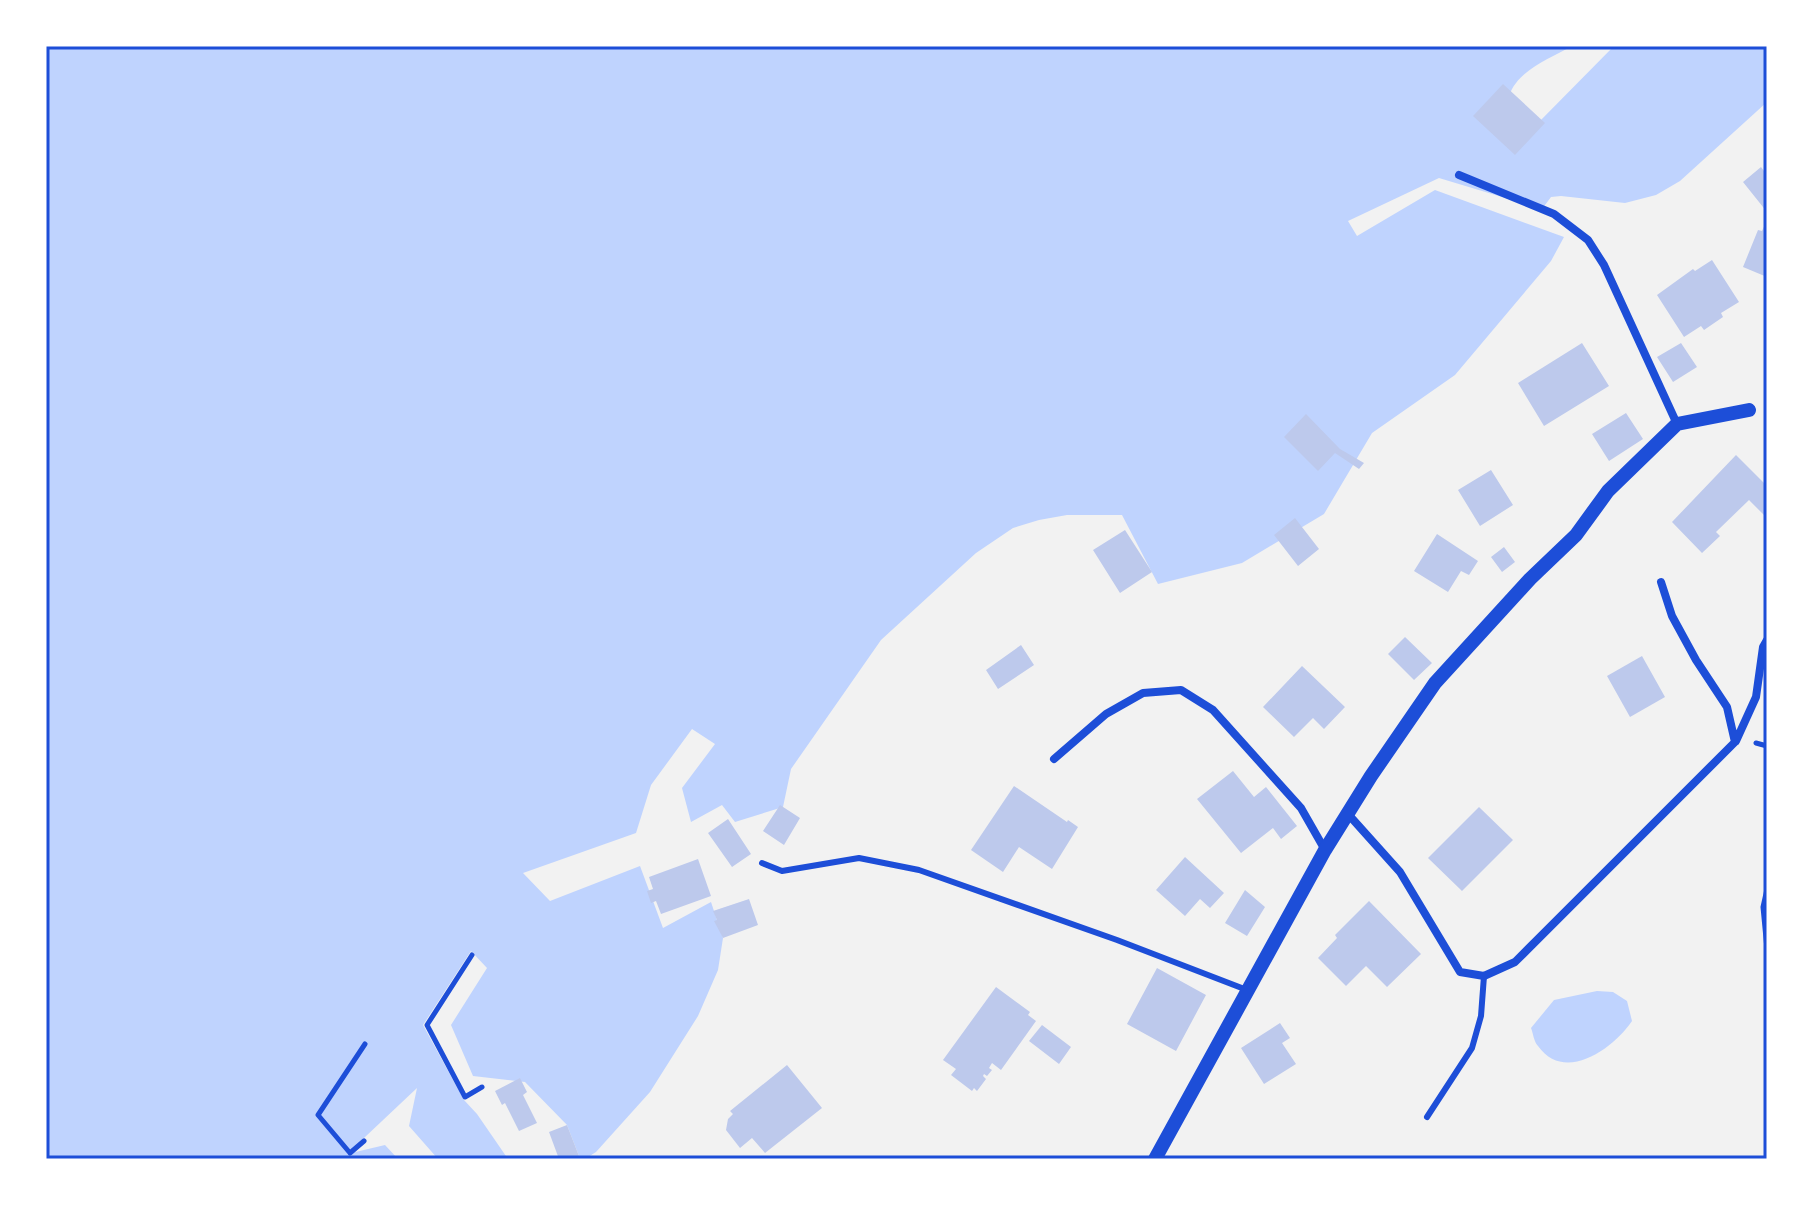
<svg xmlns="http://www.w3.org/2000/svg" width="1813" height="1205" viewBox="0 0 1813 1205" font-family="'Titillium Web',sans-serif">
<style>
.water{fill:#bfd3fe}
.building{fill:#bdc9ec}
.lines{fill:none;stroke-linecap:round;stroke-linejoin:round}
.path{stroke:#1d4ed8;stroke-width:5}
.service{stroke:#1d4ed8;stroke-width:6}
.minor{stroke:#1d4ed8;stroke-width:8}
.tertiary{stroke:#1d4ed8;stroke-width:14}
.neatline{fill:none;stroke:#1d4ed8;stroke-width:3}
</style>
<rect width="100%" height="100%" fill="#f2f2f2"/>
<path class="water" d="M46 46H1572C1549 59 1518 70 1509 96L1538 123 1614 46H1767V102L1680 181 1656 195 1625 203 1561 196 1551 197 1542 209 1439 178 1348 221 1357 236 1435 190 1564 237 1551 261 1455 375 1372 433 1324 514 1242 563 1158 584 1122 515H1067L1039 520 1013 528 976 553 881 640 791 769 783 807 735 822 722 805 691 822 682 788 715 744 692 729 651 785 636 833 523 873 550 901 640 866 663 928 711 902 723 938 718 970 698 1016 650 1092 596 1152 585 1159H577L579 1156 567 1125 525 1082 473 1076 451 1025 487 968 471 951 423 1025 464 1100 477 1114 508 1159H438L409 1126 417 1088 347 1154 385 1145 398 1159H46Z
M1597 991 1613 992 1627 1001 1632 1021C1614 1048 1565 1084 1538 1046 1534 1042 1533 1033 1531 1028L1554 1000Z"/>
<path class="building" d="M1503 84 1545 123 1515 155 1473 116Z
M1761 167 1767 175V212L1743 182Z
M1767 220V277L1743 267 1758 230 1762 231Z
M1712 260 1739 302 1721 313 1723 317 1704 330 1701 326 1684 337 1657 295 1693 269 1695 271Z
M1582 343 1609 386 1544 426 1518 383Z
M1681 343 1697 367 1673 382 1657 357Z
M1626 413 1643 439 1609 461 1592 434Z
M1306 414 1340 449 1364 463 1359 469 1335 453 1318 471 1284 437Z
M1736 455 1767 486V512L1764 515 1749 500 1716 532 1720 536 1702 553 1672 522Z
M1491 470 1513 505 1480 526 1458 490Z
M1295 518 1319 549 1298 566 1274 535Z
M1125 530 1152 572 1120 593 1093 550Z
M1437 534 1478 561 1469 575 1461 571 1448 592 1414 571Z
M1504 547 1515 562 1502 572 1491 557Z
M1405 637 1432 663 1414 680 1388 654Z
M1021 645 1034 665 998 689 986 670Z
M1642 656 1665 697 1630 717 1607 676Z
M1302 666 1345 707 1324 729 1313 718 1294 737 1263 707Z
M1233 771 1254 797 1266 787 1297 826 1281 839 1273 828 1241 853 1197 799Z
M1014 786 1067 822 1068 820 1078 827 1052 869 1019 847 1003 872 971 850Z
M780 805 800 818 784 845 763 831Z
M1479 807 1513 840 1462 891 1428 858Z
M728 819 751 854 732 867 708 833Z
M1185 857 1224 893 1210 908 1200 899 1185 916 1156 890Z
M698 859 711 896 661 914 656 901 651 903 647 891 653 889 649 877Z
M1245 890 1265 907 1247 936 1225 923Z
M749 899 758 925 723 938 714 921 717 920 713 911Z
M1369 901 1421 954 1387 987 1366 966 1346 986 1318 958 1337 938 1335 935Z
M1157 968 1206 995 1176 1051 1127 1024Z
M996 987 1030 1012 1028 1015 1036 1021 1001 1070 992 1063 989 1068 992 1070 987 1076 984 1074 983 1076 986 1079 977 1091 974 1088 972 1091 951 1075 956 1069 943 1060Z
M1280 1023 1290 1038 1282 1043 1296 1064 1264 1084 1241 1048Z
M1042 1025 1071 1047 1059 1064 1029 1041Z
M787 1065 822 1108 765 1153 752 1138 740 1148 726 1130 728 1119 733 1114 730 1111Z
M520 1078 527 1092 523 1095 537 1123 519 1131 505 1103 502 1105 495 1091Z
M567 1125 579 1156 559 1159 549 1132Z"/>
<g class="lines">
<path class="path" d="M1756 743 1767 746
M1767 889 1763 907 1767 949
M472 955 427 1025 465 1097 482 1087
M364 1141 350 1153 318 1115 365 1044"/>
<path class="service" d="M762 863 782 871 859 858 919 870 1117 940 1247 990
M1427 1117 1472 1048 1481 1016 1484 976"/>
<path class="minor" d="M1459 175 1554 214 1588 240 1604 265 1677 424
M1736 741 1756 697 1763 647 1767 640
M1054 759 1106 714 1143 693 1181 690 1213 710 1301 808 1325 850
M1348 814 1400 872 1460 972 1484 976 1515 962 1735 742 1727 707 1696 660 1672 616 1661 582"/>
<path class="tertiary" d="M1155 1159 1325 850 1371 776 1435 683 1530 579 1576 535 1608 491 1677 424 1749 410"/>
</g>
<rect width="1813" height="1205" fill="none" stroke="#ffffff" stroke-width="96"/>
<rect x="48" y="48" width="1717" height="1109" class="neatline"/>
</svg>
